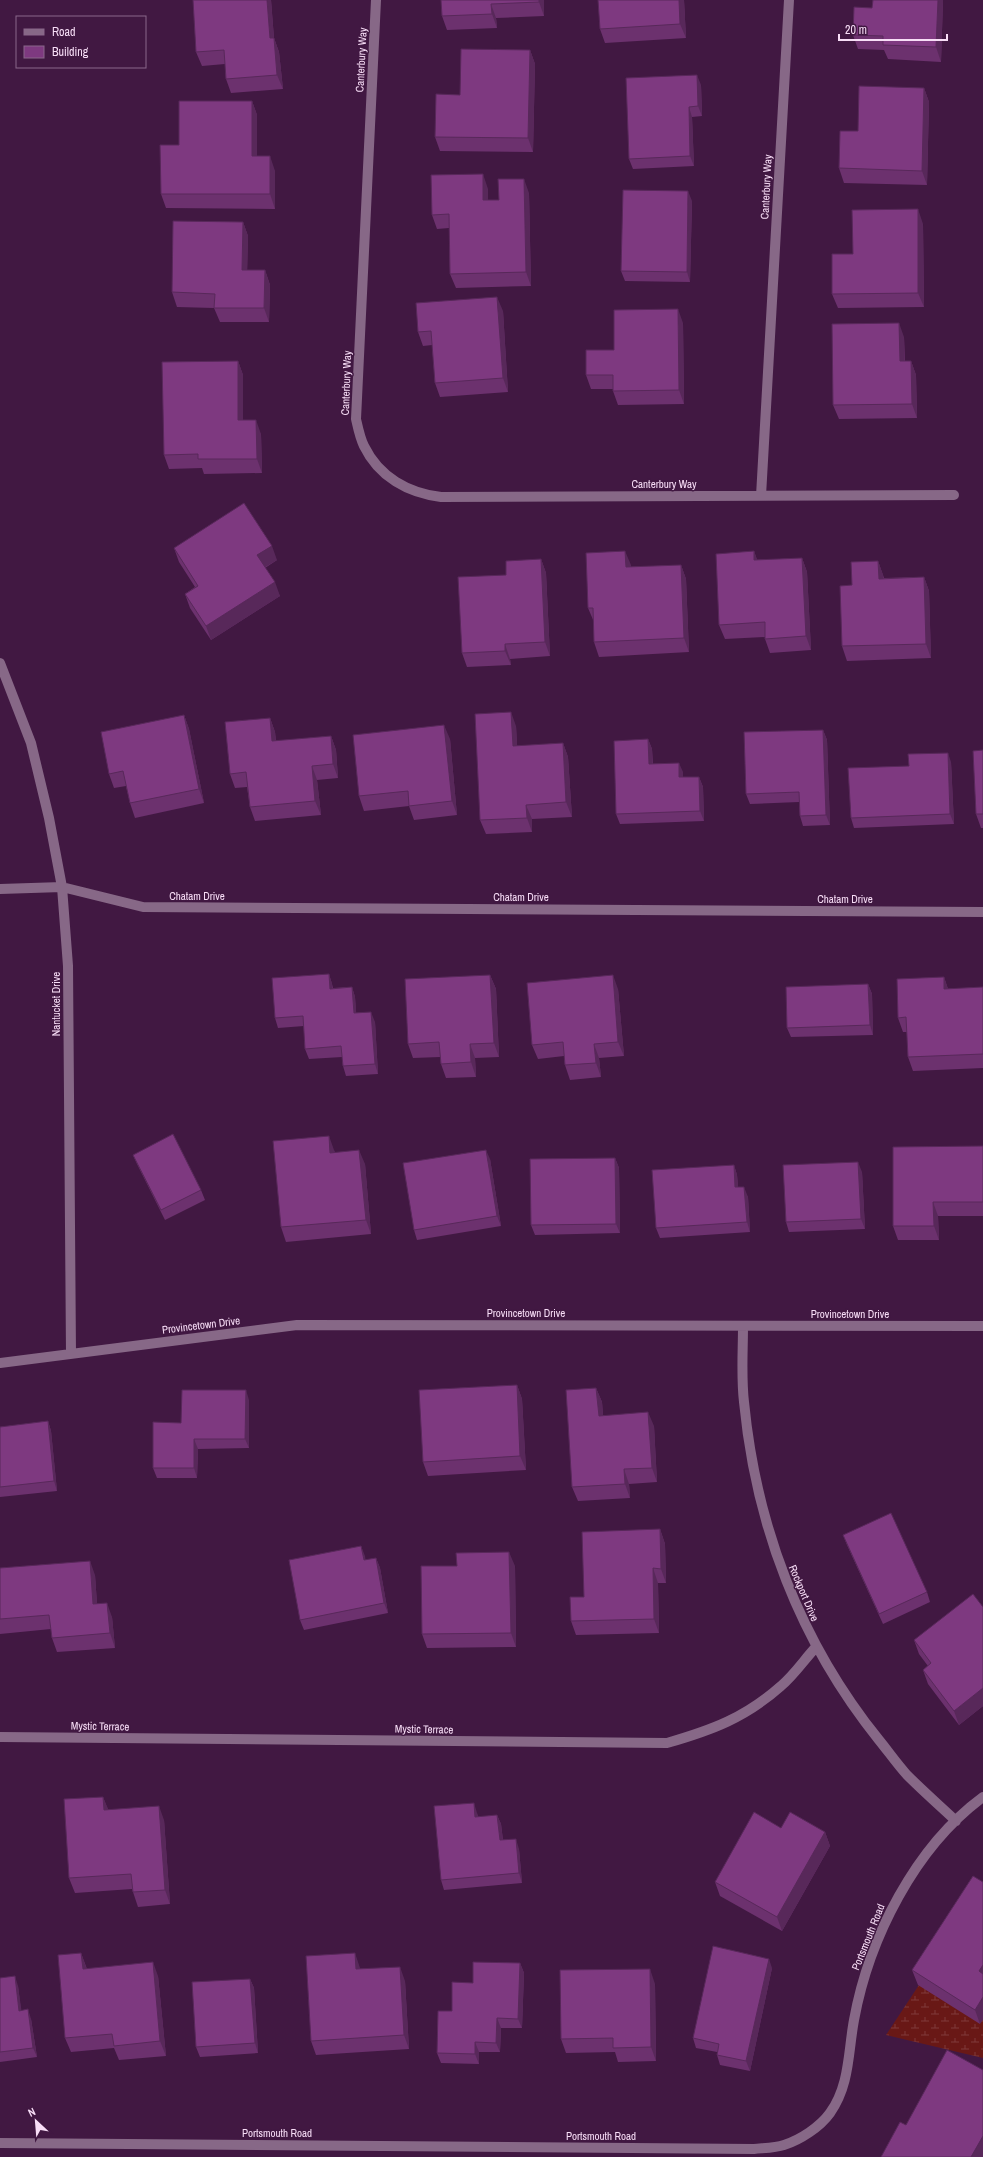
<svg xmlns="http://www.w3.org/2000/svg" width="983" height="2157" viewBox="0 0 983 2157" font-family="'Archivo Narrow',sans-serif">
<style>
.wetland{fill:url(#wetland-marsh)}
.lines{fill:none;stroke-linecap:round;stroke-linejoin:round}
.minor{stroke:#876887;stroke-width:10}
.wall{fill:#6c316e}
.shaded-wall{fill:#58285a}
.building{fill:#7e3980;stroke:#58285a}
.labels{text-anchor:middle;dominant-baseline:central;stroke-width:3;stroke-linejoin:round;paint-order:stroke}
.street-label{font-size:11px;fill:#f8def7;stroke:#411842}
</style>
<defs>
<pattern id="wetland-marsh" width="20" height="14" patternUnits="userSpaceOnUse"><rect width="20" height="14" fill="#691816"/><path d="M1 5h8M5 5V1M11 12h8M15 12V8" fill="none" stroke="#7f3939"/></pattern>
</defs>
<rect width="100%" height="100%" fill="#411842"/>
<path class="wetland" d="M983 1888V2058L886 2035Z"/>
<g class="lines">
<path class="minor" d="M376 0 356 419C358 428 360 438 364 446 379 477 408 493 441 497L954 495
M761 496 789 0
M0 663 31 743 49 818 62 887 68 966 71 1354
M0 889 62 887 143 907 983 912
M743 1326C743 1351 741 1377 744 1402 756 1526 800 1642 879 1740 888 1751 897 1764 907 1775 923 1791 940 1806 956 1821
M0 1363 297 1325 983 1326
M0 1737 667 1743C712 1730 745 1718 781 1686 794 1675 804 1660 816 1647
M0 2143 754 2149C763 2148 775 2148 784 2145 800 2140 820 2127 830 2113 850 2085 848 2052 854 2020 869 1938 915 1847 983 1797"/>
</g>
<path class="wall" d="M271 0 274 38 279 52 283 89 231 93 226 79 225 64 202 66 196 52Z
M441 0H544V16L496 18 497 28 447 30 442 16Z
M684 0 686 38 605 43 600 29Z
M873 0H943L941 62 888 59 884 50 858 49 853 35 872 8Z
M530 50 535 64 533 152 440 151 435 137 460 95Z
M701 85 702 116 692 117 694 166 633 169 629 159Z
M924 88 929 102 927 185 844 183 839 168 858 131Z
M252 101 257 115V156L275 171V209L166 208 161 194 179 145Z
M488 189V200H499L529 193 531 286 456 288 450 274 449 228 437 229 432 215Z
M692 201 690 282 625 281 621 271Z
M243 222 248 236 247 270H265L270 285 269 322H220L214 308 177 307 172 292Z
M923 224 924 307 838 308 832 294Z
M503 311 508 392 440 397 435 383 432 345 423 346 418 332Z
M683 323 684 404 618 405 613 391V389H591L586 375 614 350Z
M904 337 905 361H911L916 375 917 418 839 419 833 405Z
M238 361 243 375V420L261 434 262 473 204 474 202 468 169 469 164 455Z
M174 548 277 560 265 568 280 596 211 640 190 608 185 594 195 587 179 562Z
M754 551 757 560 802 558 807 572 811 650 770 653 765 639V637L725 639 719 625Z
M541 559 546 573 550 656 510 659 511 665 467 667 462 653 506 575Z
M878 561 883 575 884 578 924 577 929 591 931 658 847 661 842 646 852 585Z
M631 565V567L681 565 686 579 689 652 599 657 594 642V622L588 608Z
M184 715 189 729 204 803 135 818 130 803 126 786 114 788 109 774Z
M270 718 275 732 276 741 331 736 336 750 338 778 317 780 321 815 255 821 250 807 247 787 235 788 230 774Z
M516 726 517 746 563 743 568 757 572 817 532 819V832L486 834 480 820Z
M823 730 827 740 830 825 803 826 800 816 799 802 750 804 746 794Z
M450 739 457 815 414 820 409 806 364 811 359 796Z
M648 739 652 749 653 764 683 772V777H699L703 787 704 821 620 824 616 814Z
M983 750V828H981L976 814Z
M951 762 954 824 854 828 851 818 909 766Z
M329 974 332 984 333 988 352 987 355 997 356 1013 375 1022 378 1074 346 1076 343 1066 342 1057 309 1059 305 1049 304 1026 278 1028 275 1018Z
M490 975 496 989 499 1057 475 1058 476 1077 446 1078 441 1064 440 1057 413 1058 408 1044Z
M944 977 948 989 983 987V1068L913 1071 908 1057 907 1032H903L898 1018Z
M868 984 872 994 873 1035 791 1037 787 1028Z
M618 989 624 1056 599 1058 601 1077 570 1080 565 1065 564 1056 538 1059 532 1045Z
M983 1146V1216H938L939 1240H898L893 1226Z
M334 1150 335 1153 365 1164 371 1234 286 1242 281 1227Z
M133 1155 201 1190 205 1200 165 1220 137 1164Z
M615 1158 619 1168 620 1233 535 1235 531 1225Z
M490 1159 501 1226 417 1240 414 1230Z
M734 1165 737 1175 738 1187 748 1197 750 1232 660 1238 656 1228Z
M862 1172 865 1229 789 1232 786 1222Z
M517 1385 522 1399 526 1470 428 1476 423 1462Z
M596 1388 602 1402 603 1415 654 1426 657 1482 629 1484 630 1498 578 1501 572 1487Z
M249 1400V1448L198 1449 197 1478H157L153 1468 181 1423Z
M48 1421 51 1431 57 1491 0 1497V1427Z
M660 1529 665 1544 666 1583H658L659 1633 576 1635 571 1621 584 1597Z
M843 1535 927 1592 930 1602 883 1624 847 1545Z
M361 1546 365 1560 376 1558 380 1568 388 1613 304 1630 300 1620Z
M457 1566H515L516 1647 427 1648 422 1634Z
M0 1568 95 1575 97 1604 112 1617 115 1648 57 1652 52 1638 51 1629 0 1634Z
M983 1607V1706L959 1725 928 1684 923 1670 928 1666 919 1654 914 1640Z
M103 1797 108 1810 164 1820 170 1904 138 1907 132 1889 75 1893 69 1878Z
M477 1813 478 1817 497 1815 501 1824 503 1840 519 1849 522 1883 444 1890 441 1880Z
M781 1828 825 1832 830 1846 782 1931 720 1896 715 1882Z
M973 1876 980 2024 918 1985 912 1970Z
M81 1953 87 1969 158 1976 166 2056 119 2060 114 2048 71 2052 65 2038Z
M520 1963 524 1973 522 2028H501L500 2052H479V2064L441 2063 437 2053 452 2011 473 1983Z
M360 1968V1969L405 1981 409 2049 316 2055 311 2041Z
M772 1968 750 2071 720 2065 717 2055V2052L696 2048 693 2038Z
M0 1978 18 1986 21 2011 31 2019 37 2057 0 2062Z
M250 1979 254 1988 258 2053 200 2057 196 2047Z
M655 1984 656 2061 618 2062 615 2052 566 2053 561 2039Z"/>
<path class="shaded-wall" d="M267 0H271L275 52 270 38Z
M539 0H544V16L539 2Z
M679 0H684L686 38 680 24Z
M938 0H943L941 62 936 47Z
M491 4 496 18 497 28 492 14Z
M274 38 279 52 283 89 277 75Z
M530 50 535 64 533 152 528 138Z
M697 75 701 85 702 116 698 106Z
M924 88 929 102 927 185 922 171Z
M252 101 257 115V170L252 156Z
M689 107 692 117 694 166 690 156Z
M270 156 275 171V209L270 194Z
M483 174 488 189V215L483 200Z
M524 179 529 193 531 286 526 272Z
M688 191 692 201 690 282 687 272Z
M918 209 923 224 924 307 918 293Z
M243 222 248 236 247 284 242 270Z
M265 270 270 285 269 322 264 308Z
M497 297 503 311 508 392 503 378Z
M678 309 683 323 684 404 679 390Z
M899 323 904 337 905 375 900 361Z
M238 361 243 375V434L238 420Z
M911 361 916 375 917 418 912 404Z
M256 420 261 434 262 473 257 459Z
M272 546 277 560 262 569 257 555Z
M625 551 631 565V581L626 567Z
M754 551 759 565 754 560Z
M802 558 807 572 811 650 806 636Z
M541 559 546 573 550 656 545 642Z
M878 561 883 575 884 593 879 579Z
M681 565 686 579 689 652 684 638Z
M924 577 929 591 931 658 926 644Z
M275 582 280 596 211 640 206 626Z
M505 644 510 659 511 665 505 651Z
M511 712 516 726 518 760 513 746Z
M184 715 189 729 204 803 199 789Z
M270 718 275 732 277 756 272 741Z
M444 725 450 739 457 815 452 801Z
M823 730 827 740 830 825 826 815Z
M331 736 336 750 338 778 333 764Z
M648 739 652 749 653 774 649 764Z
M563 743 568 757 572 817 566 802Z
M948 753 951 762 954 824 950 814Z
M679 763 683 772V787L679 777Z
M312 766 317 780 321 815 315 801Z
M699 777 703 787 704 821 700 811Z
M526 805 532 819V832L527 818Z
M329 974 332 984 333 998 330 989Z
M490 975 496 989 499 1057 494 1043Z
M613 975 618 989 624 1056 618 1042Z
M944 977 949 992 944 989Z
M868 984 872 994 873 1035 870 1025Z
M352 987 355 997 357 1023 354 1013Z
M371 1012 375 1022 378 1074 375 1064Z
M470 1044 475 1058 476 1077 471 1062Z
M594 1044 599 1058 601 1077 596 1063Z
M329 1136 334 1150 336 1167 330 1153Z
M359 1150 365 1164 371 1234 366 1220Z
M486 1150 490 1159 501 1226 497 1216Z
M615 1158 619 1168 620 1233 616 1224Z
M858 1162 862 1172 865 1229 861 1219Z
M734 1165 737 1175 739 1197 735 1187Z
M744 1187 748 1197 750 1232 747 1222Z
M933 1202 938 1216 939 1240 934 1226Z
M517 1385 522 1399 526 1470 520 1456Z
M596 1388 602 1402 604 1430 599 1416Z
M246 1390 249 1400V1448L245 1439Z
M648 1412 654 1426 657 1482 652 1468Z
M48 1421 51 1431 57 1491 54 1481Z
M194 1439 198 1449 197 1478 194 1468Z
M624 1469 629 1484 630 1498 625 1484Z
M660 1529 665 1544 666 1583 661 1569Z
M361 1546 365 1556 367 1570 364 1560Z
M509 1552 515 1566 516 1647 511 1633Z
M376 1558 380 1568 388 1613 384 1603Z
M90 1561 95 1575 98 1618 93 1604Z
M653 1568 658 1583 659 1633 654 1619Z
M107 1603 112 1617 115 1648 110 1633Z
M983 1688V1706L959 1725 954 1711Z
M103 1797 109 1811 104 1810Z
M474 1803 477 1813 479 1827 475 1817Z
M159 1806 164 1820 170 1904 165 1890Z
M497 1815 501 1824 504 1850 500 1840Z
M825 1832 830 1846 782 1931 777 1917Z
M516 1839 519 1849 522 1883 519 1873Z
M81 1953 86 1967 88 1983 83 1969Z
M355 1953 360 1968 361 1983 356 1969Z
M769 1959 772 1968 750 2071 746 2061Z
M153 1962 158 1976 166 2056 160 2041Z
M520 1963 524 1973 522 2028 518 2019Z
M983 1965V1982L979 1971Z
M400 1967 405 1981 409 2049 404 2035Z
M650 1969 655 1984 656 2061 651 2047Z
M15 1976 18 1986 23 2021 19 2011Z
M250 1979 254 1988 258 2053 255 2043Z
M983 1997V2020L980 2024 975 2010Z
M28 2009 31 2019 37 2057 33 2048Z
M497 2018 501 2028 500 2052 496 2043Z
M475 2042 479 2052V2064L475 2054Z
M983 2136V2157H971Z"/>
<path class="building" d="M193 0H267L270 38H274L277 75 226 79 224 50 196 52Z
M441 0H539V2L491 4 492 14 442 16Z
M598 0H679L680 24 600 29Z
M873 0H938L936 47 883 45V36L853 35 854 7 872 8Z
M461 49 530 50 528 138 435 137 436 94 460 95Z
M697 75 698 106 689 107 690 156 629 159 626 78Z
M859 86 924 88 922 171 839 168 840 131H858Z
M179 101H252V156H270V194H161L160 145H179Z
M483 174V200H499L498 179H524L526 272 450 274 449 214 432 215 431 175Z
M623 190 688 191 687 272 621 271Z
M918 209V293L832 294V254H853L852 210Z
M173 221 243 222 242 270H265L264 308H214L215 294 172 292Z
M497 297 503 378 435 383 431 331 418 332 416 303Z
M678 309 679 390 613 391V375H586V350H614V310Z
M899 323 900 361H911L912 404 833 405 832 324Z
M238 361V420H256L257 459H198V454L164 455 162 362Z
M244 503 272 546 257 555 275 582 206 626 185 594 198 586 174 548Z
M625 551 626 567 681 565 684 638 594 642 593 608H588L586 553Z
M754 551V560L802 558 806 636 765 639V622L719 625 716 554Z
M541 559 545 642 505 644V651L462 653 458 577 506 575V561Z
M878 561 879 579 924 577 926 644 842 646 840 586 852 585 851 562Z
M511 712 513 746 563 743 566 802 526 805 527 818 480 820 475 714Z
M184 715 199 789 130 803 123 771 109 774 101 732Z
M270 718 272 741 331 736 333 764 312 766 315 801 250 807 246 772 230 774 225 722Z
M444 725 452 801 409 806 408 791 359 796 353 735Z
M823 730 826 815 800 816 799 792 746 794 744 732Z
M648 739 649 764 679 763V777H699L700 811 616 814 614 741Z
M983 750V814H976L973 751Z
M948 753 950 814 851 818 848 768 909 766 908 754Z
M329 974 330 989 352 987 354 1013 371 1012 375 1064 343 1066 341 1046 305 1049 303 1016 275 1018 272 978Z
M490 975 494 1043 470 1044 471 1062 441 1064 439 1042 408 1044 405 979Z
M613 975 618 1042 594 1044 596 1063 565 1065 563 1042 532 1045 527 983Z
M944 977V989L983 987V1054L908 1057 906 1017 898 1018 897 979Z
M868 984 870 1025 787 1028 786 987Z
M173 1134 201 1190 161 1210 133 1155Z
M329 1136 330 1153 359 1150 366 1220 281 1227 273 1141Z
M983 1146V1202H933L934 1226H893V1147Z
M486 1150 497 1216 414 1230 403 1163Z
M615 1158 616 1224 531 1225 530 1159Z
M858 1162 861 1219 786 1222 783 1165Z
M734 1165 735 1187H744L747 1222 656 1228 652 1170Z
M517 1385 520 1456 423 1462 419 1390Z
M596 1388 599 1416 648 1412 652 1468 624 1469 625 1484 572 1487 566 1390Z
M182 1390H246L245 1439H194V1468H153V1422L181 1423Z
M48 1421 54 1481 0 1487V1427Z
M891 1513 927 1592 879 1614 843 1535Z
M660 1529 661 1569 653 1568 654 1619 571 1621 570 1597H584L582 1532Z
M361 1546 364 1560 376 1558 384 1603 300 1620 289 1560Z
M509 1552 511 1633 422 1634 421 1566H457L456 1553Z
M90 1561 93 1604 107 1603 110 1633 52 1638 49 1615 0 1619V1568Z
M973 1594 983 1607V1688L954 1711 923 1670 931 1663 914 1640Z
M103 1797 104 1810 159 1806 165 1890 133 1892 131 1874 69 1878 64 1799Z
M474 1803 475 1817 497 1815 500 1840 516 1839 519 1873 441 1880 434 1806Z
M754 1812 781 1828 790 1812 825 1832 777 1917 715 1882Z
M973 1876 983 1882V1965L979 1971 983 1974V1997L975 2010 912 1970Z
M713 1946 769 1959 746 2061 717 2055 719 2044 693 2038Z
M81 1953 83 1969 153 1962 160 2041 114 2046 112 2034 65 2038 58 1955Z
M355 1953 356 1969 400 1967 404 2035 311 2041 306 1956Z
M473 1962 520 1963 518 2019 497 2018 496 2043 475 2042V2054L437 2053 438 2011H452V1982L473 1983Z
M650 1969 651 2047 613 2048V2038L561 2039 560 1970Z
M15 1976 19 2011 28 2009 33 2048 0 2052V1978Z
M250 1979 255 2043 196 2047 192 1982Z
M947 2050 983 2070V2136L971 2157H881L900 2122 906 2125Z"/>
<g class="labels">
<g class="street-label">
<text transform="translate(361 60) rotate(-87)">Canterbury Way</text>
<text transform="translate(766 187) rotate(-87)">Canterbury Way</text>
<text transform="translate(346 383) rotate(-88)">Canterbury Way</text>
<text x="664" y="484">Canterbury Way</text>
<text x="197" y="896">Chatam Drive</text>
<text x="521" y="897">Chatam Drive</text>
<text x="845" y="899">Chatam Drive</text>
<text transform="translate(56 1004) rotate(-90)">Nantucket Drive</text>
<text x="526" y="1313">Provincetown Drive</text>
<text x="850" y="1314">Provincetown Drive</text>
<text transform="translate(201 1325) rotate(-7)">Provincetown Drive</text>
<text transform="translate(804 1593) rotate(67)">Rockport Drive</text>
<text transform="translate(100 1726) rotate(1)">Mystic Terrace</text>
<text transform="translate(424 1729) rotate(1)">Mystic Terrace</text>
<text transform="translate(868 1937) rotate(-68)">Portsmouth Road</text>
<text x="277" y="2133">Portsmouth Road</text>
<text x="601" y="2136">Portsmouth Road</text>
</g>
</g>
<rect x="16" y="16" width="130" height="52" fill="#411842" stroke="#8a678a"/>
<rect x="24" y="29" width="20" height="6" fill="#876887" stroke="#8a678a"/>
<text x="52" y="36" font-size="12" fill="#f8def7">Road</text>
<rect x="24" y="46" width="20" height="12" fill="#7e3980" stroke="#8a678a"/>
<text x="52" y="56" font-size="12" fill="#f8def7">Building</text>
<g transform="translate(36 2121) rotate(334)" stroke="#411842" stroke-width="3" paint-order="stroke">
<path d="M0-3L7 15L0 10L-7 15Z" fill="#f8def7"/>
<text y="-6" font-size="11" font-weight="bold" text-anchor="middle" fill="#f8def7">N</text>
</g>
<path d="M839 34v6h108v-6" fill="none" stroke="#f8def7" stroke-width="2"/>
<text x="845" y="34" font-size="12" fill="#f8def7" stroke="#411842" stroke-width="3" paint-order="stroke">20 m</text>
</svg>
